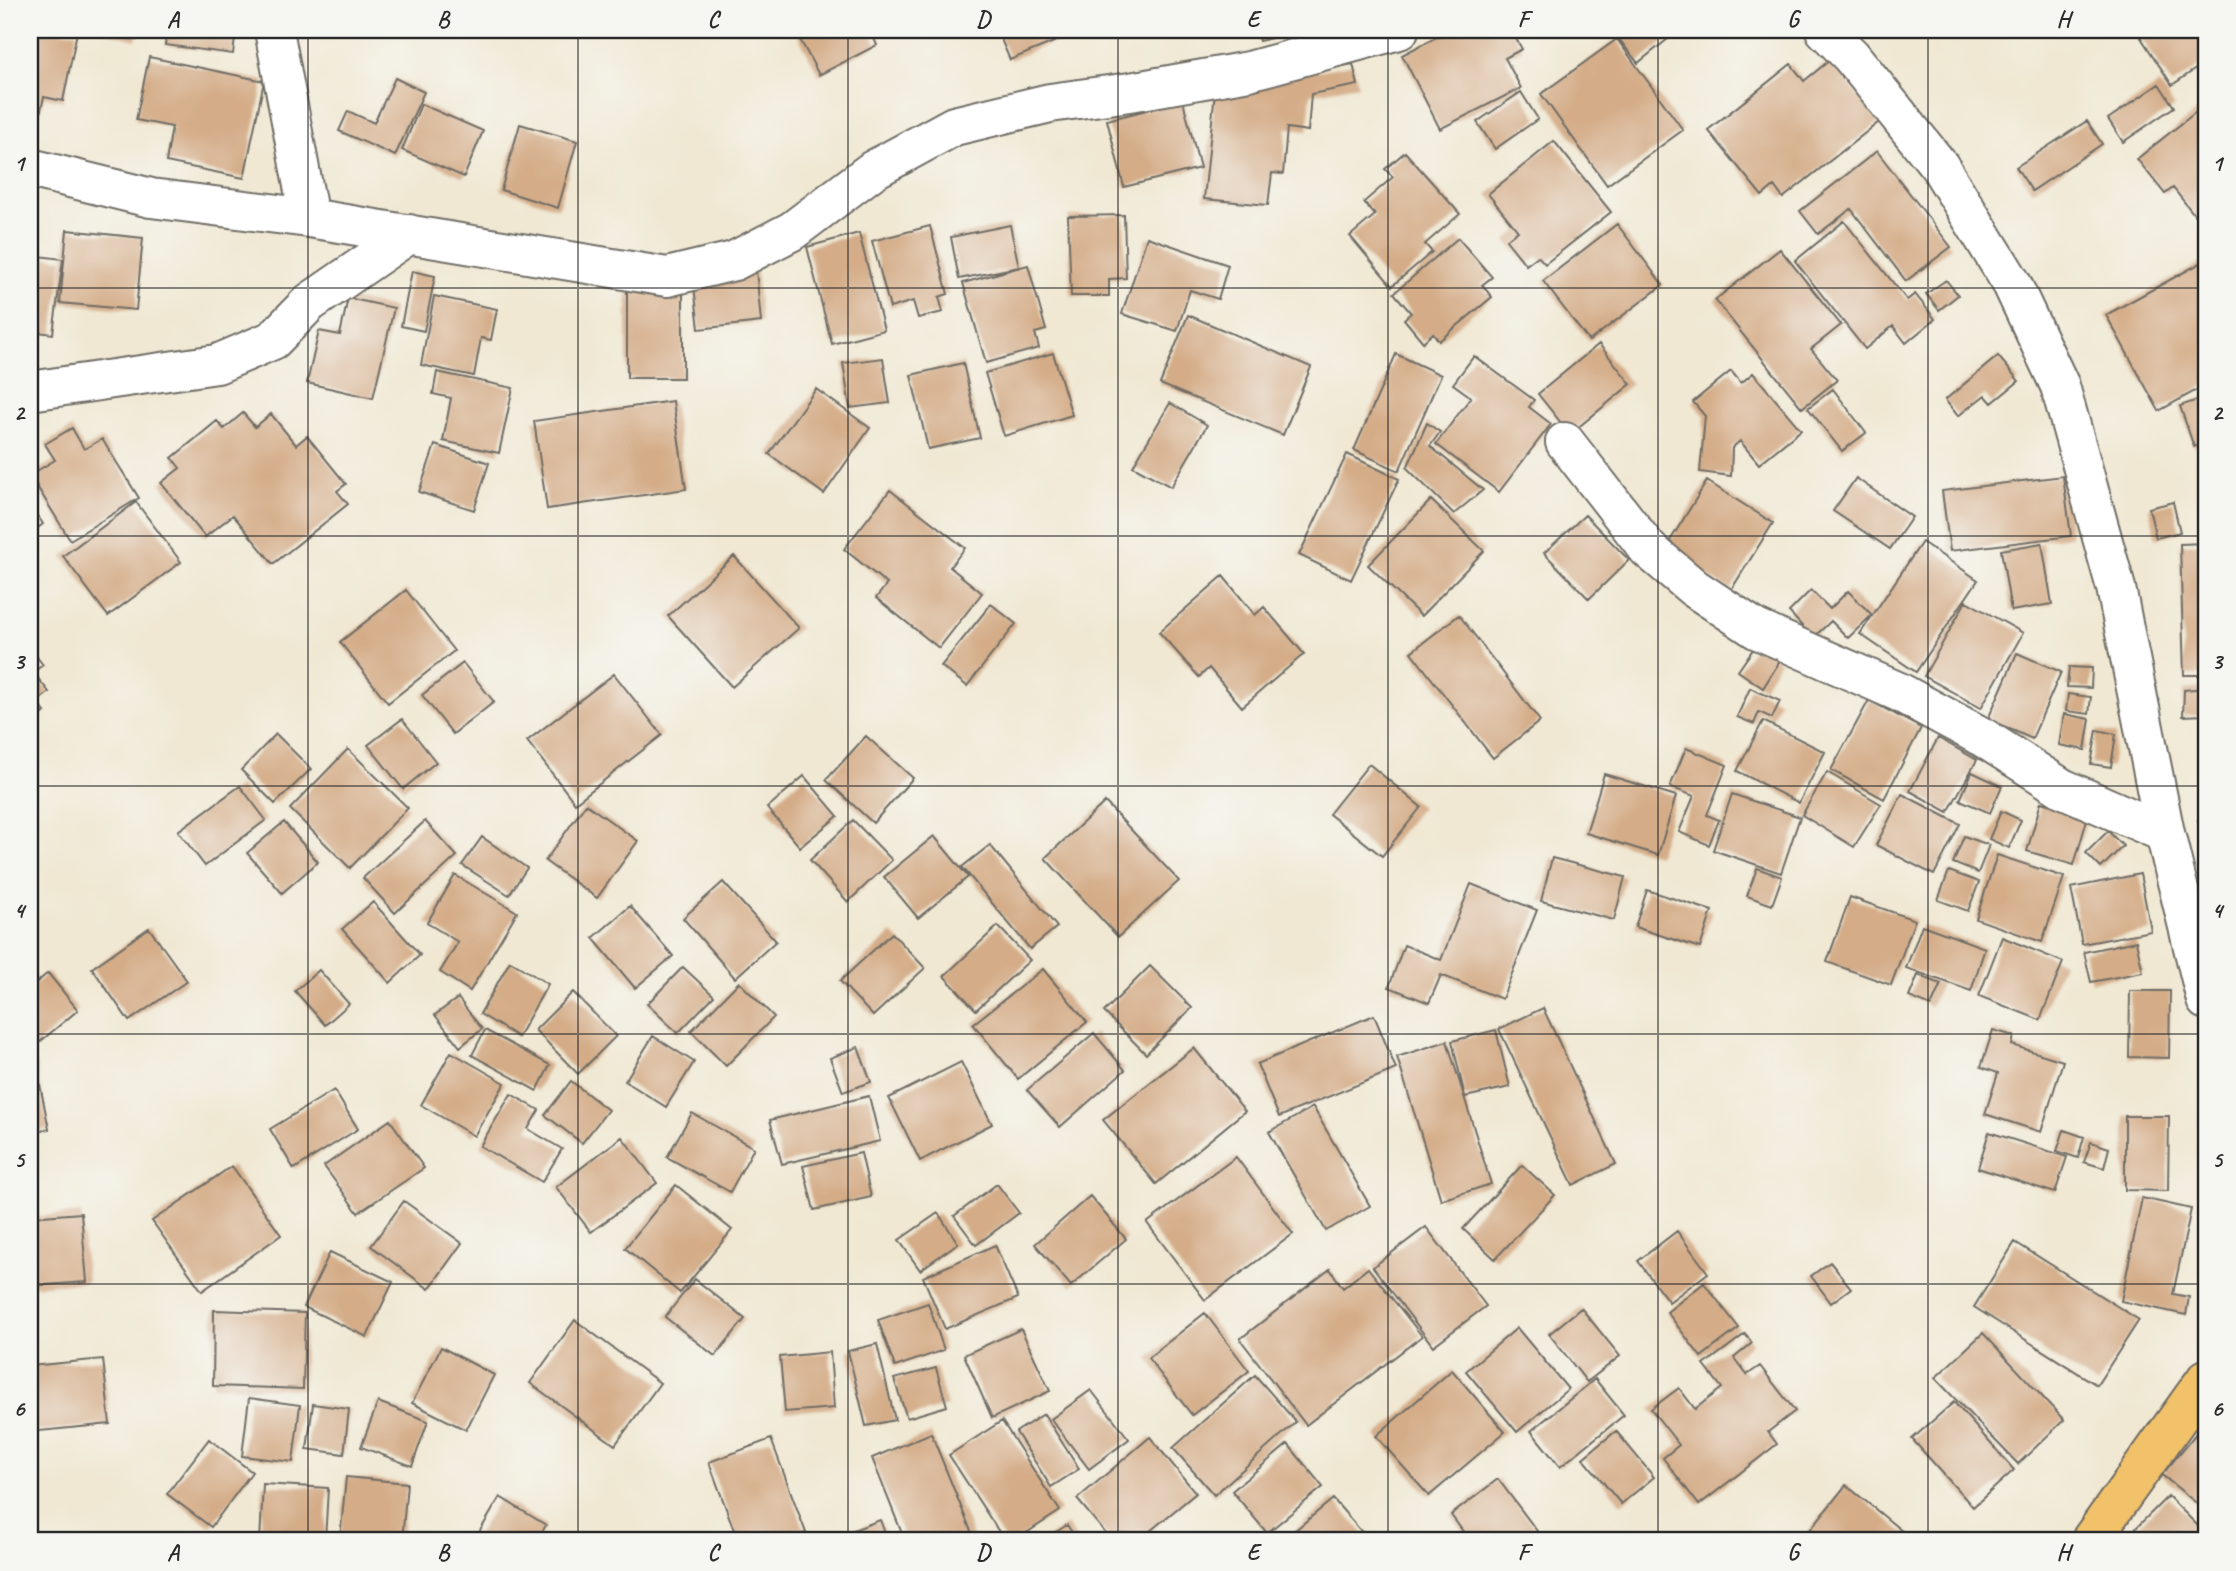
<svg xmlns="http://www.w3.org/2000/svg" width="2236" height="1571" viewBox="0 0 2236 1571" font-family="Caveat,sans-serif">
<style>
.building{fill:#d4ac87}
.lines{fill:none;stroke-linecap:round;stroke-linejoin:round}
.minor-casing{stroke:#706d66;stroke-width:42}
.major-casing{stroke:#706d66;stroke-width:42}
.minor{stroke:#fff;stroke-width:38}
.major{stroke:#f2c26a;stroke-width:38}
.grid{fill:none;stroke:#2b2b2b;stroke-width:2;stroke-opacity:0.55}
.neatline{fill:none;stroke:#2b2b2b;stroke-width:2.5}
.grid-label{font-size:23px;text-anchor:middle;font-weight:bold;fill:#2b2b2b}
</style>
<rect width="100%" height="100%" fill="#f6f6f2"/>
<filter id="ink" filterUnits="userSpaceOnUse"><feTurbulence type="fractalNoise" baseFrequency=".0143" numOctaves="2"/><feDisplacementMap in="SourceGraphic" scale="14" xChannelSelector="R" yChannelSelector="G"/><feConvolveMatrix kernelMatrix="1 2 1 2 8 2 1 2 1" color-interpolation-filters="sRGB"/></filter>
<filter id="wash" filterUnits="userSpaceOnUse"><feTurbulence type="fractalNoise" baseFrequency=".00686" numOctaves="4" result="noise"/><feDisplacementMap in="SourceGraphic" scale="28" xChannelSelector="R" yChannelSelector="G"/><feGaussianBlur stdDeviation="1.57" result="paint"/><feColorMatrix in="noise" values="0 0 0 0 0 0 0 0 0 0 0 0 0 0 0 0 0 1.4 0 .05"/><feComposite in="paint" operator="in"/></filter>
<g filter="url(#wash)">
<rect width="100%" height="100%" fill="#f0e8d3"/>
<g id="blocks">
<path class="building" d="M30 30 77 32 63 101 44 97 39 118 30 116Z
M97 30H138L136 40Z
M167 30H236L233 54 165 45Z
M795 30H870L877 45 819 75Z
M997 30H1083L1010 60Z
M1256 30H1302V31L1259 41Z
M1450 30H1511L1522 49 1505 58 1521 88 1440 129 1402 55Z
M1612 30H1679L1638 63Z
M2136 30H2202L2206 36V62L2172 85Z
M1617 39 1683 130 1607 185 1541 94Z
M149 57 264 81 244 178 166 162 172 127 136 120Z
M1830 60 1879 122 1783 198 1774 186 1762 196 1708 130 1791 64 1804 81Z
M1353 64 1358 85 1311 94 1308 131 1287 128 1283 174 1272 173 1268 205 1204 199 1215 91Z
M395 78 424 92 395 156 339 131 348 111 374 123Z
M2159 84 2174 107 2123 142 2108 119Z
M1521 92 1538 119 1495 149 1477 122Z
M1183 101 1200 168 1124 187 1107 120Z
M421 104 483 131 464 177 402 150Z
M2206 104V219L2201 223 2173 188 2165 194 2137 159Z
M2087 121 2102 144 2032 191 2016 167Z
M520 124 577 141 558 208 501 190Z
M1554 141 1611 212 1545 264 1538 256 1526 265 1506 240 1518 231 1488 194Z
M1877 151 1951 247 1906 281 1851 209 1818 234 1800 211Z
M1405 152 1460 214 1425 244 1432 252 1392 286 1350 236 1375 215 1364 202 1393 177 1385 169Z
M1124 215 1126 278 1109 279V296H1071L1068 216Z
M1844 221 1907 300 1915 294 1935 319 1906 343 1893 326 1865 349 1795 261Z
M1617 224 1663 285 1589 341 1543 281Z
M1010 225 1019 267 959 279 951 237Z
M930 226 948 294 939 297 943 312 918 318 913 301 890 308 872 241Z
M67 230 143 238 136 310 60 303Z
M859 233 884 330 832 344 807 247Z
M1147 237 1228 265 1218 299 1190 290 1177 331 1122 314Z
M1458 238 1492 277 1482 285 1492 297 1439 341 1433 333 1423 342 1404 319 1411 313 1394 293Z
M1780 249 1841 325 1811 349 1837 380 1802 408 1715 300Z
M30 255 63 259 53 334 30 331Z
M2206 260V385L2159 411 2106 315Z
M1028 265 1046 330 1035 333 1039 348 986 363 963 283Z
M756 270 761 322 699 329 693 277Z
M412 271 435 276 424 331 401 326Z
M1946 280 1958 295 1939 310 1926 294Z
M627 290H683V378H627Z
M434 296 497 309 491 340 481 338 474 376 421 365Z
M348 298 394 308 373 398 307 383 319 331 340 335Z
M1188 315 1311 367 1283 435 1160 384Z
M1599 344 1631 384 1570 434 1538 394Z
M1053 353 1072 415 1004 436 985 373Z
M1396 354 1441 375 1399 471 1354 450Z
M1474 356 1534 400 1529 407 1551 424 1499 492 1436 444 1471 397 1453 384Z
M1998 356 2019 381 1992 403 1985 395 1958 416 1945 400Z
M883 358 890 403 850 408 843 363Z
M963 363 980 438 928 449 911 375Z
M1731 371 1741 383 1753 373 1801 430 1759 464 1740 441 1732 448 1731 476 1700 472 1705 416 1693 402Z
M437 372 513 388 499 453 443 441 451 398 433 394Z
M816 389 870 428 824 494 769 454Z
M1833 389 1866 433 1842 451 1808 408Z
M2206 397V442L2194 447 2180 406Z
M673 401 686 489 547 509 534 421Z
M1170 403 1207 425 1171 487 1133 466Z
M243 413 255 427 271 414 296 445 307 436 346 484 337 491 348 504 273 564 233 515 205 537 161 483 180 468 172 458 217 421 224 429Z
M1427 423 1440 432 1430 446 1483 490 1454 514 1407 468Z
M72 428 84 449 102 439 139 498 70 540 30 475 55 460 45 444Z
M435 445 489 463 474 510 419 492Z
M1347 454 1399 479 1351 580 1299 555Z
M2063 476 2071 536 1950 551 1942 491Z
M1856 478 1912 517 1890 549 1833 511Z
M1707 481 1773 523 1731 590 1665 549Z
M890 490 965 548 950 567 982 593 939 648 876 598 887 584 844 549Z
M1431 500 1484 551 1421 616 1368 565Z
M136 502 181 562 108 616 63 556Z
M2173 502 2180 532 2156 538 2149 508Z
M30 504 43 524 30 534Z
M1585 515 1629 560 1589 599 1544 553Z
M1922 542 1978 580 1916 672 1860 634Z
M2042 543 2052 604 2011 611 2001 550Z
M2206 543V675H2184L2180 544Z
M734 556 799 628 732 687 668 616Z
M1223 576 1255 615 1264 607 1304 654 1242 707 1209 668 1199 677 1159 632Z
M406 590 454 651 388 703 340 642Z
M1811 590 1830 609 1848 591 1872 615 1848 638 1831 621 1813 638 1789 612Z
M1966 601 2023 633 1981 708 1924 676Z
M991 604 1016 624 967 686 941 666Z
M1459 615 1540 721 1493 758 1411 652Z
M1756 645 1780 661 1763 688 1738 671Z
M30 648 43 665 33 672 49 692 37 702 45 712 30 725Z
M2017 653 2061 672 2032 739 1988 719Z
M463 663 494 702 453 734 422 695Z
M2069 667 2092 668 2091 688 2067 687Z
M614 674 662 735 575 803 527 741Z
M1750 688 1780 701 1772 718 1759 712 1754 724 1737 717Z
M2206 688V715L2183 716 2184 690Z
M2068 694 2091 697 2089 714 2066 711Z
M1869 700 1921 728 1884 799 1831 770Z
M2064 714 2090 719 2085 750 2059 745Z
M402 719 436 762 403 789 368 745Z
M1763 721 1825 752 1799 803 1737 771Z
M2097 730 2116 734 2111 767 2091 764Z
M276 734 311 769 275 804 241 770Z
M866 736 913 778 873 823 826 780Z
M1938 738 1977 760 1948 812 1910 791Z
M1686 748 1727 765 1707 815 1719 820 1709 845 1679 832 1694 796 1670 787Z
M348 749 408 808 350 868 290 809Z
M1369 764 1421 807 1382 856 1329 814Z
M1827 772 1881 804 1854 847 1802 815Z
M1972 772 2002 786 1990 813 1960 800Z
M1604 774 1676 796 1658 855 1586 833Z
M804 776 838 816 800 847 767 808Z
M240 786 266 820 205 866 178 831Z
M1732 794 1800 817 1781 873 1713 850Z
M1902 794 1960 824 1934 875 1876 845Z
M1105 802 1179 881 1118 937 1045 858Z
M2041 802 2088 816 2074 865 2027 851Z
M586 804 638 841 597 898 545 861Z
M2001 811 2021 820 2009 848 1989 839Z
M2206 818V856H2205L2198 820Z
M853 820 892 860 848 902 810 860Z
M425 821 457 856 395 913 363 878Z
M284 822 318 862 282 893 247 853Z
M2108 831 2123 846 2101 868 2086 853Z
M934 836 968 877 918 918 884 877Z
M1964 836 1989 845 1978 873 1953 863Z
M482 837 527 868 509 895 462 865Z
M990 845 1057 927 1030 949 962 867Z
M1997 855 2064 877 2042 942 1976 919Z
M1552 858 1625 877 1614 920 1541 901Z
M1757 868 1782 877 1772 905 1747 896Z
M1949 871 1979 882 1968 911 1938 900Z
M2140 874 2151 931 2082 944 2071 888Z
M455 875 517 912 470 991 440 972 458 942 427 923Z
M723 882 776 941 735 978 683 918Z
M1471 884 1537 910 1502 999 1441 975 1429 1003 1389 987 1404 945 1441 960Z
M1647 890 1712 911 1700 948 1635 927Z
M1850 897 1915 920 1891 985 1827 962Z
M373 902 420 955 390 983 342 929Z
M630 906 673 956 635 988 593 938Z
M1922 925 1985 948 1971 991 1906 968Z
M998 926 1030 960 976 1010 944 976Z
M149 928 187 981 129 1021 92 968Z
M892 933 925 968 873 1016 840 981Z
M2002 937 2063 962 2040 1020 1979 996Z
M2136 941 2143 972 2091 982 2084 952Z
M510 961 548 984 518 1037 480 1014Z
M1150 966 1192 1008 1146 1054 1104 1012Z
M683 967 714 996 678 1033 647 1004Z
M1043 969 1087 1022 1018 1079 973 1024Z
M319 970 349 1004 325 1025 295 991Z
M48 973 78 1010 30 1050V988Z
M1918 975 1941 984 1931 1006 1909 997Z
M739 982 774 1017 726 1066 691 1031Z
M2130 991H2170L2169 1058 2129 1057Z
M573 992 616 1036 578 1074 535 1030Z
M458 998 482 1029 460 1047 435 1015Z
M1543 1008 1616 1164 1573 1185 1499 1029Z
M1374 1015 1396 1069 1279 1117 1257 1064Z
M485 1030 550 1065 537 1091 472 1055Z
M1496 1030 1510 1087 1465 1097 1452 1041Z
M1993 1030 2014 1036 2012 1045 2063 1061 2041 1132 1985 1114 1998 1073 1981 1067Z
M1094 1033 1125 1070 1060 1127 1027 1090Z
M653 1036 694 1062 666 1107 625 1081Z
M1447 1041 1491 1184 1441 1200 1397 1057Z
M858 1047 871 1082 843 1092 830 1058Z
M1194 1048 1245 1111 1156 1184 1103 1120Z
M451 1052 505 1083 474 1136 421 1105Z
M35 1060 49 1129 30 1133V1061Z
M961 1062 992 1124 920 1161 889 1098Z
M571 1081 608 1110 582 1143 545 1115Z
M334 1090 358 1129 294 1169 270 1129Z
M511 1094 539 1110 528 1129 562 1149 542 1182 480 1146Z
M869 1096 880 1141 782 1164 770 1120Z
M1313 1107 1370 1206 1326 1231 1269 1132Z
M692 1113 754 1148 730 1192 667 1157Z
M2125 1116H2169L2168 1191 2125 1190Z
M390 1120 424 1168 358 1213 324 1166Z
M2064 1130 2084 1137 2078 1158 2057 1151Z
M1989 1132 2067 1157 2055 1193 1978 1168Z
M622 1137 657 1183 591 1232 556 1187Z
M2091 1142 2109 1148 2104 1168 2084 1162Z
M861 1153 871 1197 814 1210 803 1166Z
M1236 1157 1293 1234 1205 1300 1147 1223Z
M1522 1165 1555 1195 1495 1259 1463 1229Z
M232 1166 281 1235 202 1291 152 1221Z
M997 1184 1019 1213 976 1245 954 1216Z
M676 1185 732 1230 680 1293 625 1248Z
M1090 1196 1126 1239 1071 1286 1035 1244Z
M2142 1198 2191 1209 2173 1294 2189 1297 2186 1315 2121 1301Z
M404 1201 462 1243 429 1289 371 1246Z
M81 1213 87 1282 30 1286V1217Z
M938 1213 958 1243 920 1270 899 1240Z
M1426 1227 1486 1306 1433 1346 1373 1267Z
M1677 1231 1708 1273 1669 1302 1638 1261Z
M2015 1242 2139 1320 2097 1385 1974 1307Z
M995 1245 1018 1298 945 1329 923 1277Z
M330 1252 393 1282 367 1337 304 1307Z
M1830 1262 1851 1288 1831 1303 1811 1276Z
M1368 1268 1422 1336 1306 1425 1240 1339 1330 1269 1343 1288Z
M695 1279 745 1319 715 1356 665 1317Z
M1704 1283 1739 1328 1701 1357 1667 1312Z
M928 1303 944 1350 895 1367 878 1320Z
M1581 1308 1620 1356 1587 1382 1549 1334Z
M214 1310 305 1313 303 1389 213 1386Z
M1205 1313 1249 1371 1192 1415 1148 1358Z
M575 1320 660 1383 615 1445 530 1383Z
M1517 1328 1568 1389 1517 1432 1466 1371Z
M1021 1329 1050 1391 992 1418 964 1355Z
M1983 1333 2064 1420 2018 1464 1935 1378Z
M1745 1334 1752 1343 1734 1358 1747 1375 1760 1366 1795 1411 1768 1432 1777 1444 1699 1505 1663 1458 1679 1445 1651 1409 1679 1388 1695 1409 1722 1388 1704 1365Z
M877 1344 895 1420 866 1426 848 1351Z
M441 1347 494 1375 466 1430 412 1403Z
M830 1352 834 1408 785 1412 780 1357Z
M103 1359 110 1424 30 1432V1366Z
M936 1368 947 1406 907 1418 894 1379Z
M1452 1370 1505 1432 1429 1496 1376 1436Z
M1255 1375 1296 1422 1214 1495 1173 1448Z
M1595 1379 1624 1415 1560 1467 1531 1431Z
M1091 1390 1129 1439 1089 1469 1051 1419Z
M249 1398 300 1405 293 1462 242 1456Z
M378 1402 428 1421 412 1466 361 1447Z
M1954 1402 2014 1470 1973 1507 1912 1439Z
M313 1404 349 1409 344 1454 307 1449Z
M1044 1414 1079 1469 1051 1487 1016 1432Z
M1002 1421 1060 1511 1014 1541H1005L949 1455Z
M1616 1431 1654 1477 1621 1504 1583 1458Z
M2198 1431 2206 1437V1511L2162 1475Z
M931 1433 975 1541H905L872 1458Z
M1150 1437 1196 1493 1138 1541H1112L1077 1499Z
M209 1439 252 1472 211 1527 167 1494Z
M771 1439 806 1533 785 1541H738L709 1462Z
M1288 1444 1323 1487 1267 1533 1232 1491Z
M346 1477 407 1483 402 1541 340 1539Z
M1498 1479 1537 1531 1524 1541H1470L1451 1515Z
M263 1484 328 1488 325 1541H260Z
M1846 1485 1914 1541H1801Z
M2168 1496 2206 1534V1541H2123Z
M500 1497 546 1525 537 1541H474Z
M1333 1499 1368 1539 1365 1541H1282Z
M880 1520 888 1541H824Z
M1067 1525 1078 1541H1042Z"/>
</g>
</g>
<g filter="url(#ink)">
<use href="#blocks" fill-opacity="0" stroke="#706d66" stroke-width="2"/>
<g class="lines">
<g class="minor-casing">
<path id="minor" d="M274 30 309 218
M1825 30 1851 56 1940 167 2012 284 2060 386 2116 588 2165 833 2206 1000
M30 168 151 198 309 218 667 277 734 261 792 231 873 170 954 126 1050 103 1130 92 1249 71 1399 30
M30 391 217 364 273 340 309 303 409 234
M1565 442 1648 549 1694 588 1756 629 1899 692 1984 738 2062 788 2165 833"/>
</g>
<g class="major-casing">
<path id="major" d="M2090 1541 2206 1379"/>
</g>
<use href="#minor" class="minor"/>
<use href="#major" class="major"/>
</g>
</g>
<path class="grid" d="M308 30V1541M578 30V1541M848 30V1541M1118 30V1541M1388 30V1541M1658 30V1541M1928 30V1541M30 288H2206M30 536H2206M30 786H2206M30 1034H2206M30 1284H2206"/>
<rect width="2236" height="1571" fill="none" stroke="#f6f6f2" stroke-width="77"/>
<rect x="38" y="38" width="2160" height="1494" class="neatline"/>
<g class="grid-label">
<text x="173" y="27">A</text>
<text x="443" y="27">B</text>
<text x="713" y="27">C</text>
<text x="983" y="27">D</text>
<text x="1253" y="27">E</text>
<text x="1523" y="27">F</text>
<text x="1793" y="27">G</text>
<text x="2063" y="27">H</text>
<text x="19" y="171">1</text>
<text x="2217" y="171">1</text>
<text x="19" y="420">2</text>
<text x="2217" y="420">2</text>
<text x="19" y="669">3</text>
<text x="2217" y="669">3</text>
<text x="19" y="918">4</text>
<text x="2217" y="918">4</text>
<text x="19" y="1167">5</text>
<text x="2217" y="1167">5</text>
<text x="19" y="1416">6</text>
<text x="2217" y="1416">6</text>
<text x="173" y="1560">A</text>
<text x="443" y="1560">B</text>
<text x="713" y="1560">C</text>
<text x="983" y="1560">D</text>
<text x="1253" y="1560">E</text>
<text x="1523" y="1560">F</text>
<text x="1793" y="1560">G</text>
<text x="2063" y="1560">H</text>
</g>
</svg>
